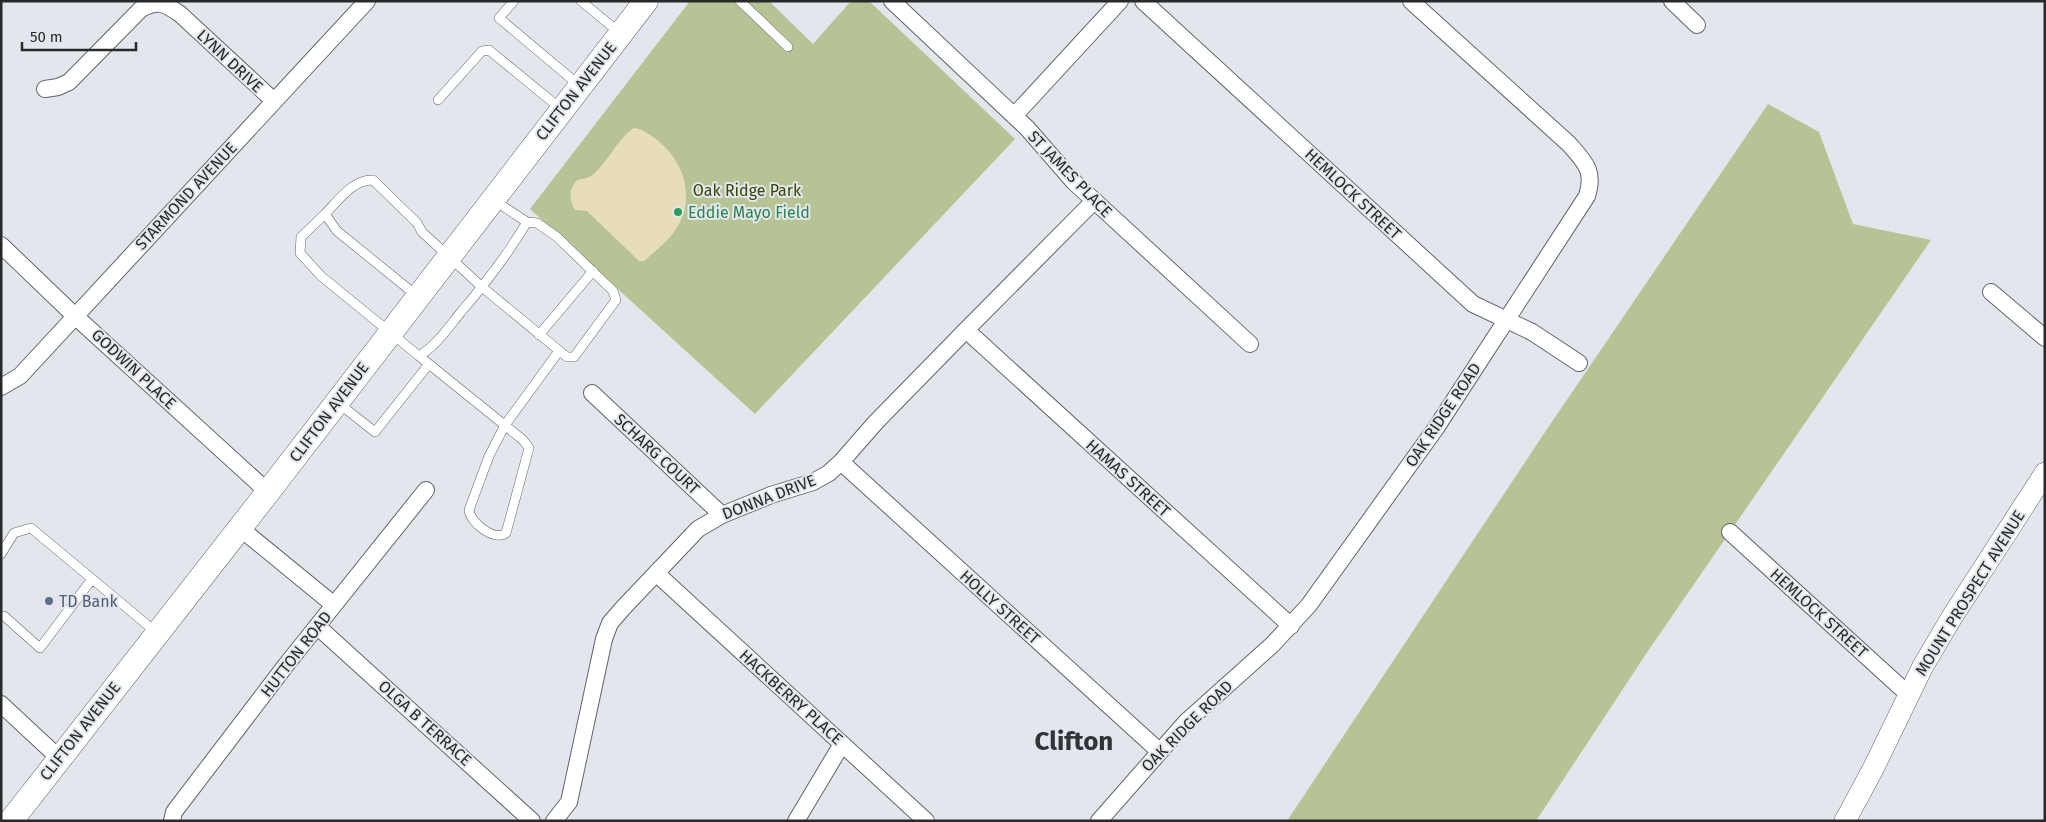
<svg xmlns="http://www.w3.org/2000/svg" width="2046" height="822" viewBox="0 0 2046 822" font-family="'Fira Sans',sans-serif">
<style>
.green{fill:#b8c395}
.sand{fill:#e7ddb8}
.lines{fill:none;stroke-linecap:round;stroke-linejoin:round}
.service-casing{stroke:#626469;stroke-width:10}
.minor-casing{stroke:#626469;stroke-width:18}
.tertiary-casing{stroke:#626469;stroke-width:22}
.secondary-casing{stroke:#626469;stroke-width:25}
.service{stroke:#fff;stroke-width:9}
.minor{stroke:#fff;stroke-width:16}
.tertiary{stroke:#fff;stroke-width:21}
.secondary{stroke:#fff;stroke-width:24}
.leisure-dot{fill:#2e9e5b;stroke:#e3e6ec;stroke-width:2}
.service-dot{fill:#5c6f8a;stroke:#e3e6ec;stroke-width:2}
.labels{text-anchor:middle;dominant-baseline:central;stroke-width:4;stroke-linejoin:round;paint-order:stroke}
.street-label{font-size:16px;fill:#27292a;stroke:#e3e6ec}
.park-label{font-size:16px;fill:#3b4501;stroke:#e3e6ec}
.leisure-label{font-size:16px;fill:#27864d;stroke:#e3e6ec;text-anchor:start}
.service-label{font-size:16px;fill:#4e5e75;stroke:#e3e6ec;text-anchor:start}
.town-label{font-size:26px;font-weight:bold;fill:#303337;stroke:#e3e6ec}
</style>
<rect width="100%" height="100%" fill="#e3e6ec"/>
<path class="green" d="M690 1H769L813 44 851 1H869L1015 139 755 414 530 209Z
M1768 104 1819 132 1853 224 1931 240 1648 651 1536 821H1287L1543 435Z"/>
<path class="sand" d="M634 128C645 129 658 140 666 148 688 172 694 205 674 232 666 243 654 252 644 261H639L587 211 575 210C570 201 568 193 574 184 578 177 585 180 591 176 608 163 616 140 634 128Z"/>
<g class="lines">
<g class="service-casing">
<path id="service" d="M514 1 499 18 580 86
M581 1 620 33
M740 1 788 47
M438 100 482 51 489 50 561 109
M325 214 301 237 300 253 321 276 419 356C437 345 448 328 461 312 485 284 508 254 527 222L495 201
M417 296 337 231 325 214C338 201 353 179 373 180L417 223 422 232 482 287 567 357H574L616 300 613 291 557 237 537 223 527 222
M539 335 593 271
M419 356 523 440 529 448 506 533C494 542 470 522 469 510L489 456 505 425 559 351
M337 402 375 432 429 364
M1 554 14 533 31 528 157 633
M4 616 40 648 92 579"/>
</g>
<g class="minor-casing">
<path id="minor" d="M892 1 1027 128 1074 182 1250 344
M1143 1 1473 304 1532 332 1579 363
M1672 1 1697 25
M45 89 58 87 69 82 141 9C158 0 164 3 180 14L274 101
M1014 116 1120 1
M1 245 75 316 268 492
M1991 292 2045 338
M966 330 1291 626
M1 387 20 376 367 1
M592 393 722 515
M841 462 1159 751
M240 528 334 605
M1730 532 1909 695
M656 573 926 821
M317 626 532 821
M1 704 59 758
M172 821 174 812 286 665 426 490
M554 821 569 802 604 639 610 623 623 608 698 529 722 515 771 495 813 482 829 473 841 462 876 422 966 330 1094 201
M796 821 842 744
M1099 821 1186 722 1272 645 1309 605 1436 428 1587 196C1595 171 1585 162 1569 144L1411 1"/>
</g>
<g class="tertiary-casing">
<path id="tertiary" d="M1845 821 1873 769 1923 666 1952 617 2045 473"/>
</g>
<g class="secondary-casing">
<path id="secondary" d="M11 821 268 492 646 1"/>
</g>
<use href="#service" class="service"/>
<use href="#minor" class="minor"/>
<use href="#tertiary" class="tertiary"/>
<use href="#secondary" class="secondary"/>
</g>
<circle class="leisure-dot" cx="678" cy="212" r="5"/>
<circle class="service-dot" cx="49" cy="601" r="5"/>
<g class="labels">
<g class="street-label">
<text transform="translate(230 61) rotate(43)">LYNN DRIVE</text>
<text transform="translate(576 91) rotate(-52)">CLIFTON AVENUE</text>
<text transform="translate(1070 174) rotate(46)">ST JAMES PLACE</text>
<text transform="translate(1353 194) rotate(43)">HEMLOCK STREET</text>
<text transform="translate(186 196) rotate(-47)">STARMOND AVENUE</text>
<text transform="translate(134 369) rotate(43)">GODWIN PLACE</text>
<text transform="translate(329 412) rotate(-53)">CLIFTON AVENUE</text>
<text transform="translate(1443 415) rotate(-56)">OAK RIDGE ROAD</text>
<text transform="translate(657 454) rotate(43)">SCHARG COURT</text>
<text transform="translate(1128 478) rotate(42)">HAMAS STREET</text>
<text transform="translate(769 497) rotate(-21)">DONNA DRIVE</text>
<text transform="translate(1970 593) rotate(-58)">MOUNT PROSPECT AVENUE</text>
<text transform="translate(1000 607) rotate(42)">HOLLY STREET</text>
<text transform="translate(1819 613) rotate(42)">HEMLOCK STREET</text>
<text transform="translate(296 654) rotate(-52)">HUTTON ROAD</text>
<text transform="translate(791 697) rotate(42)">HACKBERRY PLACE</text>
<text transform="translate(425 723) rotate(42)">OLGA B TERRACE</text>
<text transform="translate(1187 726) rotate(-45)">OAK RIDGE ROAD</text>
<text transform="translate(80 731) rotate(-52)">CLIFTON AVENUE</text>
</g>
<g class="park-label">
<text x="747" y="190">Oak Ridge Park</text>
</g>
<g class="leisure-label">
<text x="688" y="212">Eddie Mayo Field</text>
</g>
<g class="service-label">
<text x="59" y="601">TD Bank</text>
</g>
<g class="town-label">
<text x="1074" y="741">Clifton</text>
</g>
</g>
<rect width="2046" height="822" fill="none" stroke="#27292a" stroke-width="5"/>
<path d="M22 42v8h114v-8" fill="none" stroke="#27292a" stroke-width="2.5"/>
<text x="30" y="42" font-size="15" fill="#27292a" stroke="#e3e6ec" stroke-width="4" paint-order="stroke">50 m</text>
</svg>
